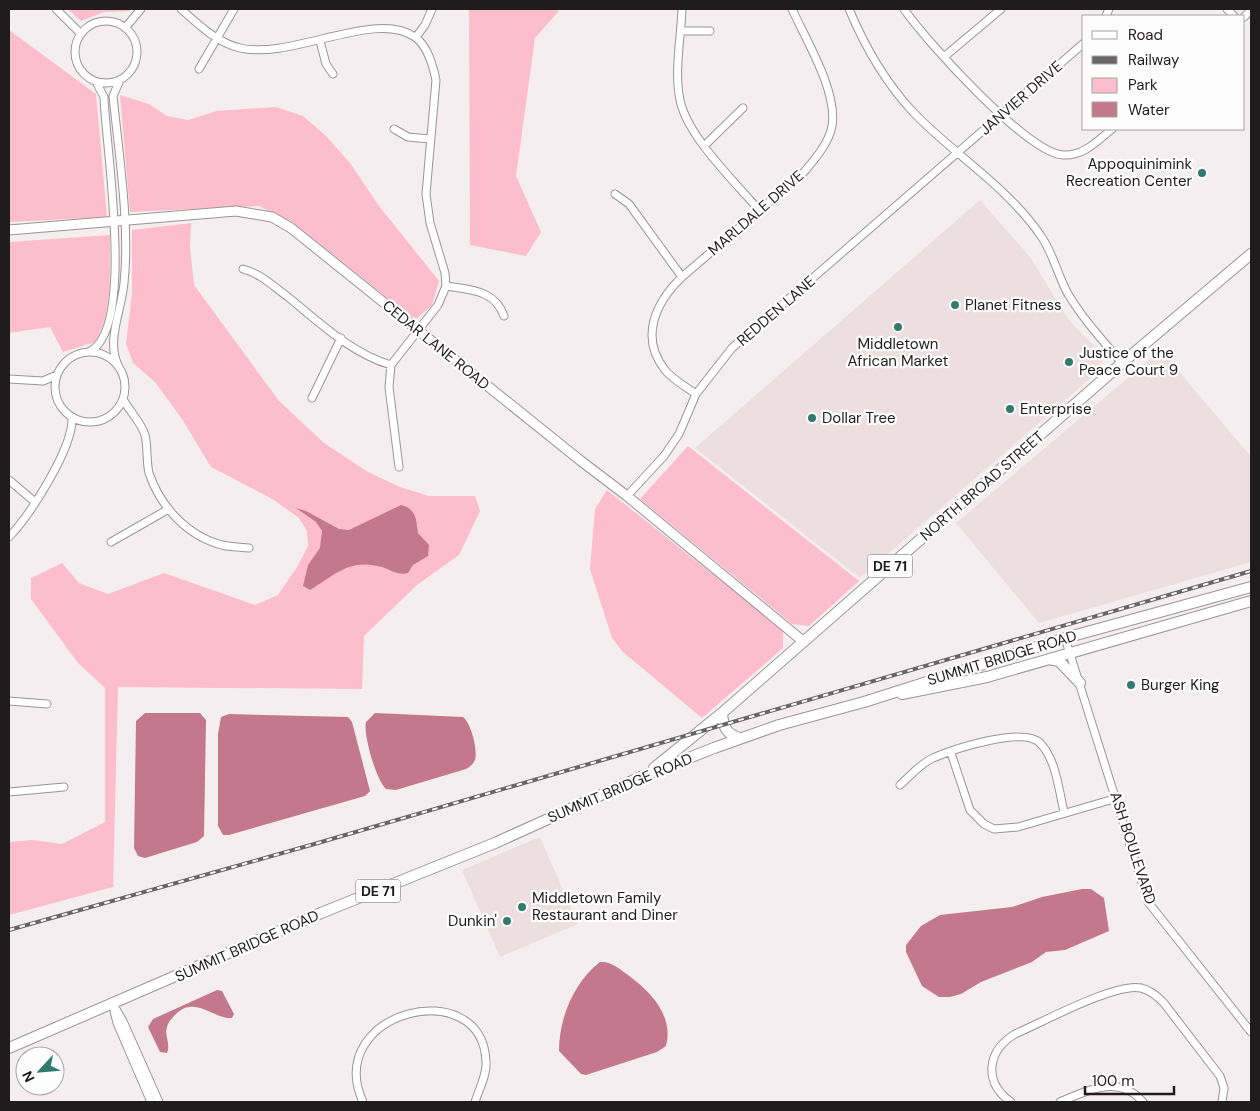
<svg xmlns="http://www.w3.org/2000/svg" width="1260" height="1111" viewBox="0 0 1260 1111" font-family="'DM Sans',sans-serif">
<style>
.built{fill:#eddee1}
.green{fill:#fcbecd}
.water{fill:#c4788d}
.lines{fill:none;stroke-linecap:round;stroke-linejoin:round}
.minor-casing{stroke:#9b9597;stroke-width:9}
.tertiary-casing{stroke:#9b9597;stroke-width:11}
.primary-casing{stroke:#9b9597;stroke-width:12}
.minor{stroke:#fff;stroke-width:7}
.tertiary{stroke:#fff;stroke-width:9}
.primary{stroke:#fff;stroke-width:10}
.rail-casing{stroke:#696566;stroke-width:4}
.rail{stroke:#fefdfd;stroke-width:2;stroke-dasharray:5.5;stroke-linecap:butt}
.poi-dot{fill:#33796e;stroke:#fefdfd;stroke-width:2}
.labels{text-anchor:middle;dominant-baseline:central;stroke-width:4.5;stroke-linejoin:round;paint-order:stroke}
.shield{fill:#fefdfd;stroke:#616060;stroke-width:1}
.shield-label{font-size:14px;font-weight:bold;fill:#1e1c1c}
.street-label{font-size:15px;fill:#1e1c1c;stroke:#fefdfd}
.poi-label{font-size:15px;fill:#1e1c1c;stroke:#fefdfd;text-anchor:start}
</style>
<rect width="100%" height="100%" fill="#f5eef0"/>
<path class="built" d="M980 200 1030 257 1068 319 1102 354 1101 369 860 578 695 448Z
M1161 350 1251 457V562L1039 623 956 523Z
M540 837 578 924 500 957 462 870Z"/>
<path class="green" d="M68 9H130L129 11 104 12 81 21Z
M469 9H557L558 12 535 38 516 176 541 232 526 256 470 245Z
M9 30 96 94 107 217 9 222Z
M120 95 149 104 167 116 188 120 217 111 276 107 303 116 325 135 350 163 379 206 439 281 432 305 415 320 292 222 259 206 130 212Z
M191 223 190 247 194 285 279 401 324 443 368 472 400 487 429 496H475L480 511 459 555 417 585 364 636 362 689 118 687 113 887 9 915V842L33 840 62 844 105 822V688L78 663 31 599V578L62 563 79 583 108 594 164 573 255 605 278 595 297 567 308 546 307 531 299 518 274 500 211 467 182 419 155 382 133 363 126 344 132 294V230Z
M110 235C109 269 114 313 95 342L63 352 50 327 9 333V242Z
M688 446 859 581 809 626 792 624 640 499Z
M607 490 783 630V648L702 718 623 652 612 638 590 569 595 509Z"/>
<path class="water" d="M401 505C417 509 416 520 418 533L429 545 428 556 413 565 408 573C398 576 391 570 382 567 350 558 336 574 310 590L303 586 308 565 320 548 322 531 316 522 296 508 306 511 339 529 349 530Z
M145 713H200L206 720 204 836 197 842 145 858 138 856 134 848 136 721Z
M375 713 463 717C471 723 478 750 475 760 473 764 470 767 466 769L396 790 386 789C376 780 363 734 366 722Z
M229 714 348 717 352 722 370 791 365 796 229 835H223L218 826V734L221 717Z
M1082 889H1091L1104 898 1109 931 1065 950 1046 952 1032 962 981 982 961 994 950 997H939L922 986 906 952V945L921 926 940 915 1012 907 1042 897Z
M600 962C611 961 620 969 628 975 651 992 674 1016 666 1046L657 1052 586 1075 581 1074 559 1051C559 1018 574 982 600 962Z
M217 990 222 991 234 1014 232 1018C214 1020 196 995 176 1014 173 1017 168 1022 167 1027 164 1036 171 1043 167 1053L160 1052 148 1027 153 1019Z"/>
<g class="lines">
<g class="minor-casing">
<path id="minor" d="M56 9 81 34
M181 9C199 25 216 42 240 48 292 60 375 9 415 37 428 46 433 66 436 80L426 194 430 223 445 273 446 286 438 305 391 365C352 354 319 322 288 297 273 286 261 274 243 269
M682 9C681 38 674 71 680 100 687 136 735 182 759 210
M849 9C865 47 884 81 913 112 953 154 1007 186 1041 236 1053 253 1058 276 1068 294 1083 319 1103 341 1122 363
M904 9C926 41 1027 153 1063 155 1084 156 1097 141 1112 129
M1227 9 1234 16
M1106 16 1109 9
M1244 17 1251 10 1249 9
M75 52a31 31 0 1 1 62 0a31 31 0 1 1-62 0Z
M125 28 141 9
M681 31H710
M416 37 425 25 432 9
M320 41 326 64 333 74
M944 57 1001 9
M199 69 234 9
M394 129 408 137 430 139
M704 146 743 108
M615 194 629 204 682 277
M446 286C471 290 495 290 504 316
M88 352C137 333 105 143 104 97L96 82
M55 387a35 35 0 1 1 70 0a35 35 0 1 1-70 0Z
M118 365C106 341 122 309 124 283 130 225 119 155 113 96L120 80
M391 365 389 387 399 467
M9 379 43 381 57 375
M696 394C685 386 673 380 665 370 639 337 656 302 682 277L804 172C815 159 829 143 832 126 838 92 806 40 792 9
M312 398 341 338
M123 399C130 412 141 422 145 435 148 447 146 460 149 473 160 506 187 536 222 545 231 547 241 547 249 548
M9 480 35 502
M627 496 664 456 679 434 696 394 732 348 1084 43
M9 537C30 515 74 447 72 417
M111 542 167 510
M1065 638 1148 902 1251 1032
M9 701 47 704
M951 753 970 810 984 824 994 829 1018 827 1117 798
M900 785C911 775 920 764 933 758 954 749 1023 726 1040 743 1056 759 1059 791 1064 812
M9 792 64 787
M113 1004 123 1021 159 1102
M114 1011 117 1023 151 1102
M363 1102C322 1011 483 972 486 1062 487 1075 479 1089 475 1102
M1011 1102C983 1082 987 1051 1015 1034 1041 1023 1116 982 1141 988 1150 990 1157 996 1163 1002L1220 1076 1224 1088 1222 1102
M1060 1102C1088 1090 1119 1074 1143 1102"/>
</g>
<g class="tertiary-casing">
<path id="tertiary" d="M9 230 236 211 272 217 291 228 581 461 627 496 804 642"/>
</g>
<g class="primary-casing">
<path id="primary" d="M1049 659 1059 661 1080 683
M902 694 987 677 1251 601
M722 713C723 727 727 735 740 738
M654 768 722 713 1122 363 1251 254
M9 1048 321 913 495 843 643 776 714 748 779 725 864 702 1065 638 1251 587"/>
</g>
<use href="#minor" class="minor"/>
<use href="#tertiary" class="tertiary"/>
<use href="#primary" class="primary"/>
<g class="rail-casing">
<path id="rail" d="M9 930 311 845 1251 571"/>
</g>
<use href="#rail" class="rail"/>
</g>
<g class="poi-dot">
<circle cx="1202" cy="173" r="5"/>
<circle cx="955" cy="305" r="5"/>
<circle cx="898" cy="327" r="5"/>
<circle cx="1069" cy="362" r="5"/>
<circle cx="1010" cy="409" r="5"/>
<circle cx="812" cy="418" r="5"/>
<circle cx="1131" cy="685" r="5"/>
<circle cx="522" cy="907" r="5"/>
<circle cx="507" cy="921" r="5"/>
</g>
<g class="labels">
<g class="shield">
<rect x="867.5" y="554.5" width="45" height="23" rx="4"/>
<rect x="355.5" y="879.5" width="45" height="23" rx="4"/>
</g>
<g class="shield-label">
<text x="890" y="566">DE 71</text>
<text x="378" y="891">DE 71</text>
</g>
<g class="street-label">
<text transform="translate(1021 98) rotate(-41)">JANVIER DRIVE</text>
<text transform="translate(756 213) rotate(-41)">MARLDALE DRIVE</text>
<text transform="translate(776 311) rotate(-41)">REDDEN LANE</text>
<text transform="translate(436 345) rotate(39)">CEDAR LANE ROAD</text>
<text transform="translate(982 486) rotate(-41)">NORTH BROAD STREET</text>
<text transform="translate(1002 658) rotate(-17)">SUMMIT BRIDGE ROAD</text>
<text transform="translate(620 788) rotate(-23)">SUMMIT BRIDGE ROAD</text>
<text transform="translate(1133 848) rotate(72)">ASH BOULEVARD</text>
<text transform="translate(247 946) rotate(-24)">SUMMIT BRIDGE ROAD</text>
</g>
<g class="poi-label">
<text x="1192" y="164" text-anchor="end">Appoquinimink<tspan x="1192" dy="17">Recreation Center</tspan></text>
<text x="965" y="305">Planet Fitness</text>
<text x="898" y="344" text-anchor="middle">Middletown<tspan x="898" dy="17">African Market</tspan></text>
<text x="1079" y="353">Justice of the<tspan x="1079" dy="17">Peace Court 9</tspan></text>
<text x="1020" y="409">Enterprise</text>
<text x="822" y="418">Dollar Tree</text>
<text x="1141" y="685">Burger King</text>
<text x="532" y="898">Middletown Family<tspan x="532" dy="17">Restaurant and Diner</tspan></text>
<text x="497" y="921" text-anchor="end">Dunkin'</text>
</g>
</g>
<rect width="1260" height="1111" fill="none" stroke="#1e1c1c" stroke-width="20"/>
<rect x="1082" y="15" width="162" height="115" fill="#fefdfd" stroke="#a4a3a3"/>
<rect x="1092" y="31" width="25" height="8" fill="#ffffff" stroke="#a4a3a3"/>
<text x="1128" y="40" font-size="15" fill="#1e1c1c">Road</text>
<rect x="1092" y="56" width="25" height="8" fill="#696566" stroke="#a4a3a3"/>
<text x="1128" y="65" font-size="15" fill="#1e1c1c">Railway</text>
<rect x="1092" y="78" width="25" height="15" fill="#fcbecd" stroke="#a4a3a3"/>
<text x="1128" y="90" font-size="15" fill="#1e1c1c">Park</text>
<rect x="1092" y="102" width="25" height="15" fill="#c4788d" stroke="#a4a3a3"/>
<text x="1128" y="115" font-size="15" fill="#1e1c1c">Water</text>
<g transform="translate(40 1071) rotate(244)"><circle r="24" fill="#fefdfd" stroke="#a4a3a3"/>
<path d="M0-4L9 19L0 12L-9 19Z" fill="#33796e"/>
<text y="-8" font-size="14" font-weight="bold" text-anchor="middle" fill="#1e1c1c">N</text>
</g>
<path d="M1085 1086v8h89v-8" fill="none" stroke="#1e1c1c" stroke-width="2.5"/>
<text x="1092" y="1086" font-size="15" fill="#1e1c1c" stroke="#fefdfd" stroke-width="4" paint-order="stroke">100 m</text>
</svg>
